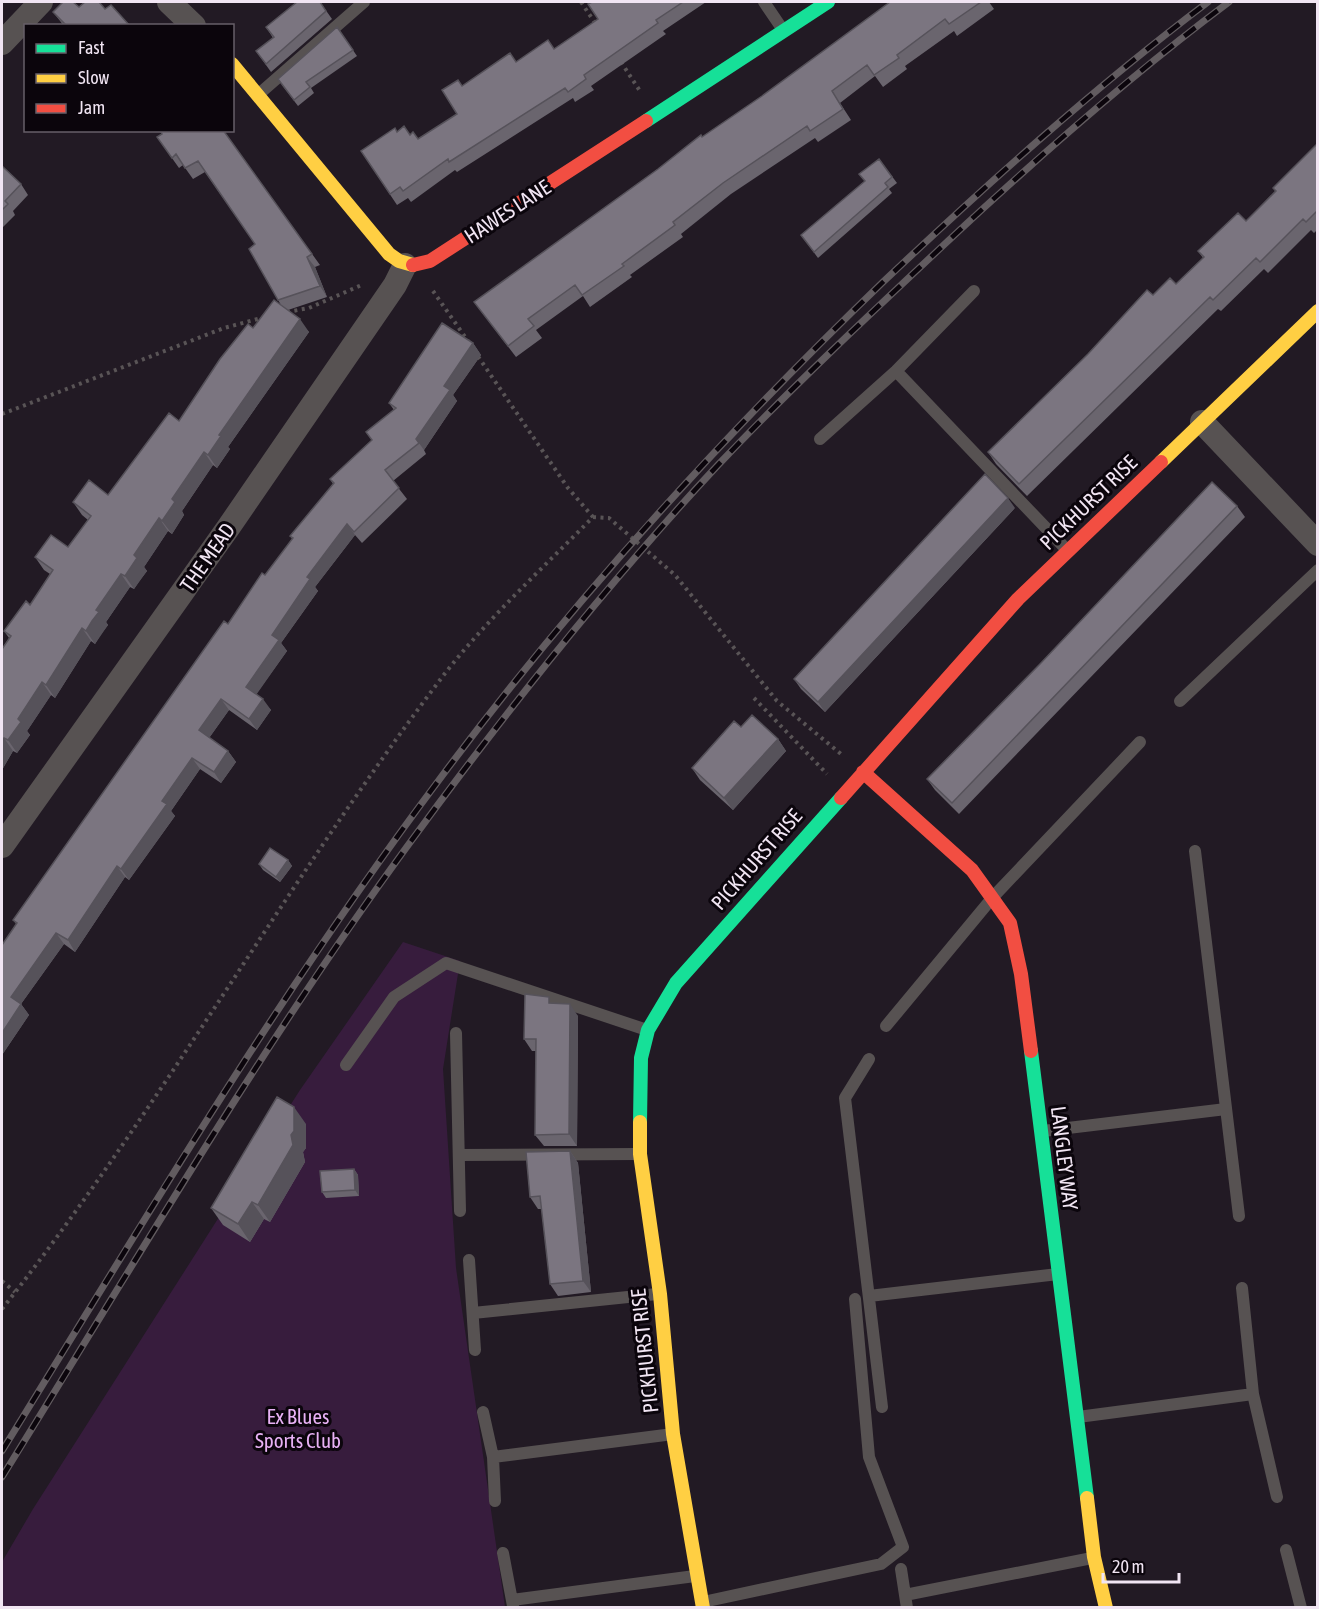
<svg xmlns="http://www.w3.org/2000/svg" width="1319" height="1609" viewBox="0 0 1319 1609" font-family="'Asap Condensed',sans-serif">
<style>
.green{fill:#371c3d}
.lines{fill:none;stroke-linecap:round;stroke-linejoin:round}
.path{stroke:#595456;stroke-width:4;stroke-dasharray:3 4.5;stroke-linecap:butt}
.lane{stroke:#575252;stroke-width:12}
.street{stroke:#575252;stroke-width:24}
.fast{stroke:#16e098;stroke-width:14}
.slow{stroke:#ffcf43;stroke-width:14}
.jam{stroke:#f24e42;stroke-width:14}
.rail-casing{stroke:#625c60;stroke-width:7}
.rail{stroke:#0b050c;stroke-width:4.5;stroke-dasharray:14;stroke-linecap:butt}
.wall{fill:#6a656e}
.shaded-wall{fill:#56525a}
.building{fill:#7b7580;stroke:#56525a;stroke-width:1.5}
.labels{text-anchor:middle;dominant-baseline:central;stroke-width:6;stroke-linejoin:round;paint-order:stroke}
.street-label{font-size:21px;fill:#f1e5f3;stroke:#0b050c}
.park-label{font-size:21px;fill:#e8b1f5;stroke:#0b050c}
</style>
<rect width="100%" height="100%" fill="#221a24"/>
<path class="green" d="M403 942 460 961 443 1069 456 1268 505 1607 2 1608V1562L33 1509 300 1090Z"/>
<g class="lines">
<path class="path" d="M581 2 597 26
M621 62 640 91
M433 291 470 344
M287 312 309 308 364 284
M2 414 224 328 265 317
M593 517 609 518 675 575 777 701 841 754
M754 698 827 774
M2 1281 15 1292
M2 1309C161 1108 287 881 443 676 487 619 542 569 593 517L568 488 477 355"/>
<path class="lane" d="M764 2 783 30
M259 94 364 2
M896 371 1067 550
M820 439 896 371 974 291
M1180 701 1318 570
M1195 851 1239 1216
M886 1026 993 897 1140 742
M456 1033 460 1211
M869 1059 845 1098 882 1407
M346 1065 394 997 446 963 647 1030
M1043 1131 1226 1109
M459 1155 637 1154
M469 1260 475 1350
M1242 1288 1253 1394 1277 1497
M869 1296 1058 1274
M473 1313 657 1294
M483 1412 493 1457 495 1501
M1078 1417 1253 1394
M493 1457 673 1434
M1286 1550 1301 1608
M503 1553 513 1606
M901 1569 907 1608
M905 1595 1092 1558
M512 1600 695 1576
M703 1602 881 1564 903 1547 869 1457 855 1299"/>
<path class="street" d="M169 2 194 26
M2 43 41 2
M1202 422 1318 544
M2 846 228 528 395 285 405 265"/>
<path class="fast" d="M646 121 828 2
M1031 1051 1087 1498
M640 1122 641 1058 648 1030 676 983 841 798"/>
<path class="slow" d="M232 64 389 254 399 261 413 265
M1161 462 1318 311
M640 1122V1154L660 1294 673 1434 703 1608
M1087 1498 1094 1557 1106 1608"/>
<path class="jam" d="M413 265 430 261 646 121
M863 772 972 870 1010 923 1021 974 1031 1051
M841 798 1018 599 1161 462"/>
<g class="rail-casing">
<path id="rail" d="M2 1451C142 1224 279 993 439 780 572 601 722 437 883 282 987 184 1094 88 1208 2
M2 1477C133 1266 259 1049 406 848 503 715 606 585 718 465 792 387 870 314 948 241 1038 157 1130 76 1229 2"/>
</g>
<use href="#rail" class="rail"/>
</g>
<path class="wall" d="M320 2 332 19 271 72 256 51 273 38 266 27Z
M592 2H706L663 31 666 34 591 86 594 90 575 102 573 98 457 172 455 170 411 202 408 198 397 205 361 151 397 131 410 135 418 139 457 114 462 86 516 62 554 49 598 19Z
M890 2H989L994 9 957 36 954 31 905 66 907 69 883 87 875 76 840 103 851 120 818 142 815 138 731 194 681 234 683 237 630 275 632 277 590 307 583 296 536 330 542 338 516 357 474 302 702 137 762 96Z
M79 7 105 9 130 26H64L53 12Z
M337 27 357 56 311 88 314 93 298 106 282 85Z
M223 130 320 265 315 267 327 297 288 310 309 332 228 447 230 449 217 468 213 465 182 511 184 515 172 534 168 531 144 567 147 571 140 580 134 589 130 587 106 622 108 625 101 634 95 644 91 641 55 698 51 695 27 731 30 735 17 753 13 751 2 770V649L9 638 4 631 30 605 50 574 44 570 35 557 68 547 88 520 82 515 73 502 108 495 179 421 253 328 281 305 278 300 255 244 205 172 193 179 183 165 179 168 157 137Z
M1317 144V230L1314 233 1311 230 1268 273 1264 269 1221 311 1218 309 1027 496 996 464 988 452 1153 295 1176 284 1203 258 1198 251 1246 221 1275 191 1273 188Z
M879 159 897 183 889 189 892 193 818 258 801 235 865 181Z
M2 166 21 184 28 195 13 211 15 215 2 228Z
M473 343 481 355 453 395 457 401 424 450 426 454 393 481 407 499 362 543 355 535 315 587 318 591 281 643 287 651 256 694 271 710 257 730 229 710 209 738 228 751 236 762 221 783 200 769 171 811 175 816 129 880 125 877 75 952 64 944 21 1004 29 1015 2 1055V945L16 924 13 920 228 624 292 539 290 536 333 484 330 479 372 440 366 432 394 410 389 403Z
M1237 506 1245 517 959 814 935 790 927 779Z
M1015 508 825 712 801 689 794 679Z
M741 727 778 739 786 751 733 810 700 780 692 768Z
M288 860 292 866 280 882 263 870 259 864Z
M553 1003 578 1016 577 1146H544L535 1135 536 1051H532L524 1039Z
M306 1124V1148L303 1152 305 1162 270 1222 264 1219 250 1242 223 1225 211 1208Z
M570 1151 578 1163 591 1292 558 1296 550 1284 542 1209H538L530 1197Z
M354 1169 358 1175 359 1196 326 1198 322 1192Z"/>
<path class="shaded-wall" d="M307 257 315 267 327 297 320 286Z
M300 319 309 332 228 447 230 449 217 468 208 455 219 435Z
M473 343 481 355 453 395 457 401 424 450 416 439 444 386Z
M204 452 213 465 182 511 184 515 172 534 162 521 172 499Z
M1008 498 1015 508 825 712 818 702Z
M159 518 168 531 144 567 147 571 134 589 125 576 134 555Z
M347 524 355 535 315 587 318 591 281 643 287 651 254 698 246 687 272 635 307 577Z
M121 574 130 587 106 622 108 625 95 644 86 631 96 610Z
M82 628 91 641 55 698 46 685Z
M42 682 51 695 27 731 30 735 17 753 8 740 18 719Z
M221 699 229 710 207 741 199 730Z
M263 699 271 710 257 730 249 719Z
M4 738 13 751 2 770V741Z
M778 739 786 751 733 810 724 798Z
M228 751 236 762 221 783 214 772Z
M192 758 200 769 171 811 175 816 129 880 121 869 162 801Z
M288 860 292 866 280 882 276 877Z
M117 866 125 877 75 952 68 940Z
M56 933 64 944 21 1004 29 1015 2 1055V1033L11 997Z
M570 1004 578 1016 577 1146 569 1134Z
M294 1107 306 1124V1148L303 1152 305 1162 270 1222 258 1205 291 1135Z
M570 1151 578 1163 591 1292 583 1281Z
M354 1169 358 1175 359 1196 355 1190Z
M252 1202 264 1219 250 1242 238 1224Z"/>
<path class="building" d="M63 2H73L79 7 85 2H99L105 9 111 5 130 26H67L53 12Z
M297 2H320L326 11 266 64 256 51 274 37 266 27Z
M592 2H683L656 20 658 23 584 75 586 79 568 92 565 88 449 162 448 159 403 191 400 187 390 194 361 151 395 128 397 132 404 126 410 135 413 132 418 139 457 114 442 90 458 80 462 86 510 53 516 62 548 40 554 49 598 19 588 4Z
M890 2H981L949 24 945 19 897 55 899 58 874 75 867 65 832 91 843 109 810 131 807 126 723 183 673 222 675 225 622 264 624 266 582 295 575 285 528 319 534 326 508 346 474 302 658 169 701 135 702 137 762 96Z
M337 27 353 50 306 82 310 87 294 100 278 79Z
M160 130H223L312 254 307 257 320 286 278 300 249 249 255 244 198 161 185 168 176 154 172 158 157 137 162 134Z
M1317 144V211L1306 222 1303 219 1260 262 1256 258 1213 300 1210 297 1019 484 988 452 1088 354 1147 290 1153 295 1170 278 1176 284 1204 257 1198 251 1238 213 1246 221 1276 191 1273 188Z
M879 159 892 177 885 183 888 187 814 252 801 235 865 181 859 174Z
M2 166 21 184 5 201 8 204 2 210Z
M274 300 300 319 219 435 221 436 208 455 204 452 172 499 175 502 162 521 159 518 134 555 137 558 125 576 121 574 96 610 99 612 92 621 86 631 82 628 46 685 42 682 18 719 21 722 8 740 4 738 2 741V649L11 636 4 631 26 601 30 605 53 570 35 557 51 535 68 547 91 516 73 502 89 480 108 495 169 413 179 421 220 359 248 324 253 328Z
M442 323 473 343 444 386 450 390 416 439 419 443 385 470 399 488 354 532 347 524 307 577 310 579 272 635 279 640 246 687 263 699 249 719 221 699 199 730 228 751 214 772 192 758 162 801 167 804 121 869 117 866 68 940 56 933 11 997 21 1004 2 1033V945L17 923 13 920 224 621 228 624 262 573 265 575 293 538 290 536 334 483 330 479 372 440 366 432 396 408 389 403Z
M985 474 1008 498 818 702 794 679Z
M1212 482 1237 506 952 803 927 779 1040 664Z
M752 715 778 739 724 798 692 768 734 721 741 727Z
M270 848 288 860 276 877 259 864Z
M525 994 549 997V1003L570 1004 569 1134 535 1135 536 1039H524Z
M277 1097 294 1107V1131L291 1135 293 1145 258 1205 252 1202 238 1224 211 1208Z
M570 1151 583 1281 550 1284 540 1196 530 1197 526 1152Z
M354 1169 355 1190 322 1192 320 1171Z"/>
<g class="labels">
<g class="street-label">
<text transform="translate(507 211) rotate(-33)">HAWES LANE</text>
<text transform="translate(1088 502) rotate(-44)">PICKHURST RISE</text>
<text transform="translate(207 557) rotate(-55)">THE MEAD</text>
<text transform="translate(756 859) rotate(-49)">PICKHURST RISE</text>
<text transform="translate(1065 1158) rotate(83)">LANGLEY WAY</text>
<text transform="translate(644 1351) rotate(-96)">PICKHURST RISE</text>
</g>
<g class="park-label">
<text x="298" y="1416">Ex Blues<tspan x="298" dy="24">Sports Club</tspan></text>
</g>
</g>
<rect width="1319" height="1609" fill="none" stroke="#f1e5f3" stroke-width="6"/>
<rect x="24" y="24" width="210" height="108" fill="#0b050c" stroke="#675f68" stroke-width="1.5"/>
<rect x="36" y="44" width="30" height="9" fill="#16e098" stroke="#675f68" stroke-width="1.5"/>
<text x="78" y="54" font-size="18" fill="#f1e5f3">Fast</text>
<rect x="36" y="74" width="30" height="9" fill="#ffcf43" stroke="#675f68" stroke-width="1.5"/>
<text x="78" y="84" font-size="18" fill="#f1e5f3">Slow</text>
<rect x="36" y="104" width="30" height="9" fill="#f24e42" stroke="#675f68" stroke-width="1.5"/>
<text x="78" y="114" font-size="18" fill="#f1e5f3">Jam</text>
<path d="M1103 1573v9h76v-9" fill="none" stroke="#f1e5f3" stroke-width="3"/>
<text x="1112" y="1573" font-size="18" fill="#f1e5f3" stroke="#0b050c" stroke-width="4.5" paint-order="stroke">20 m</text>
</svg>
